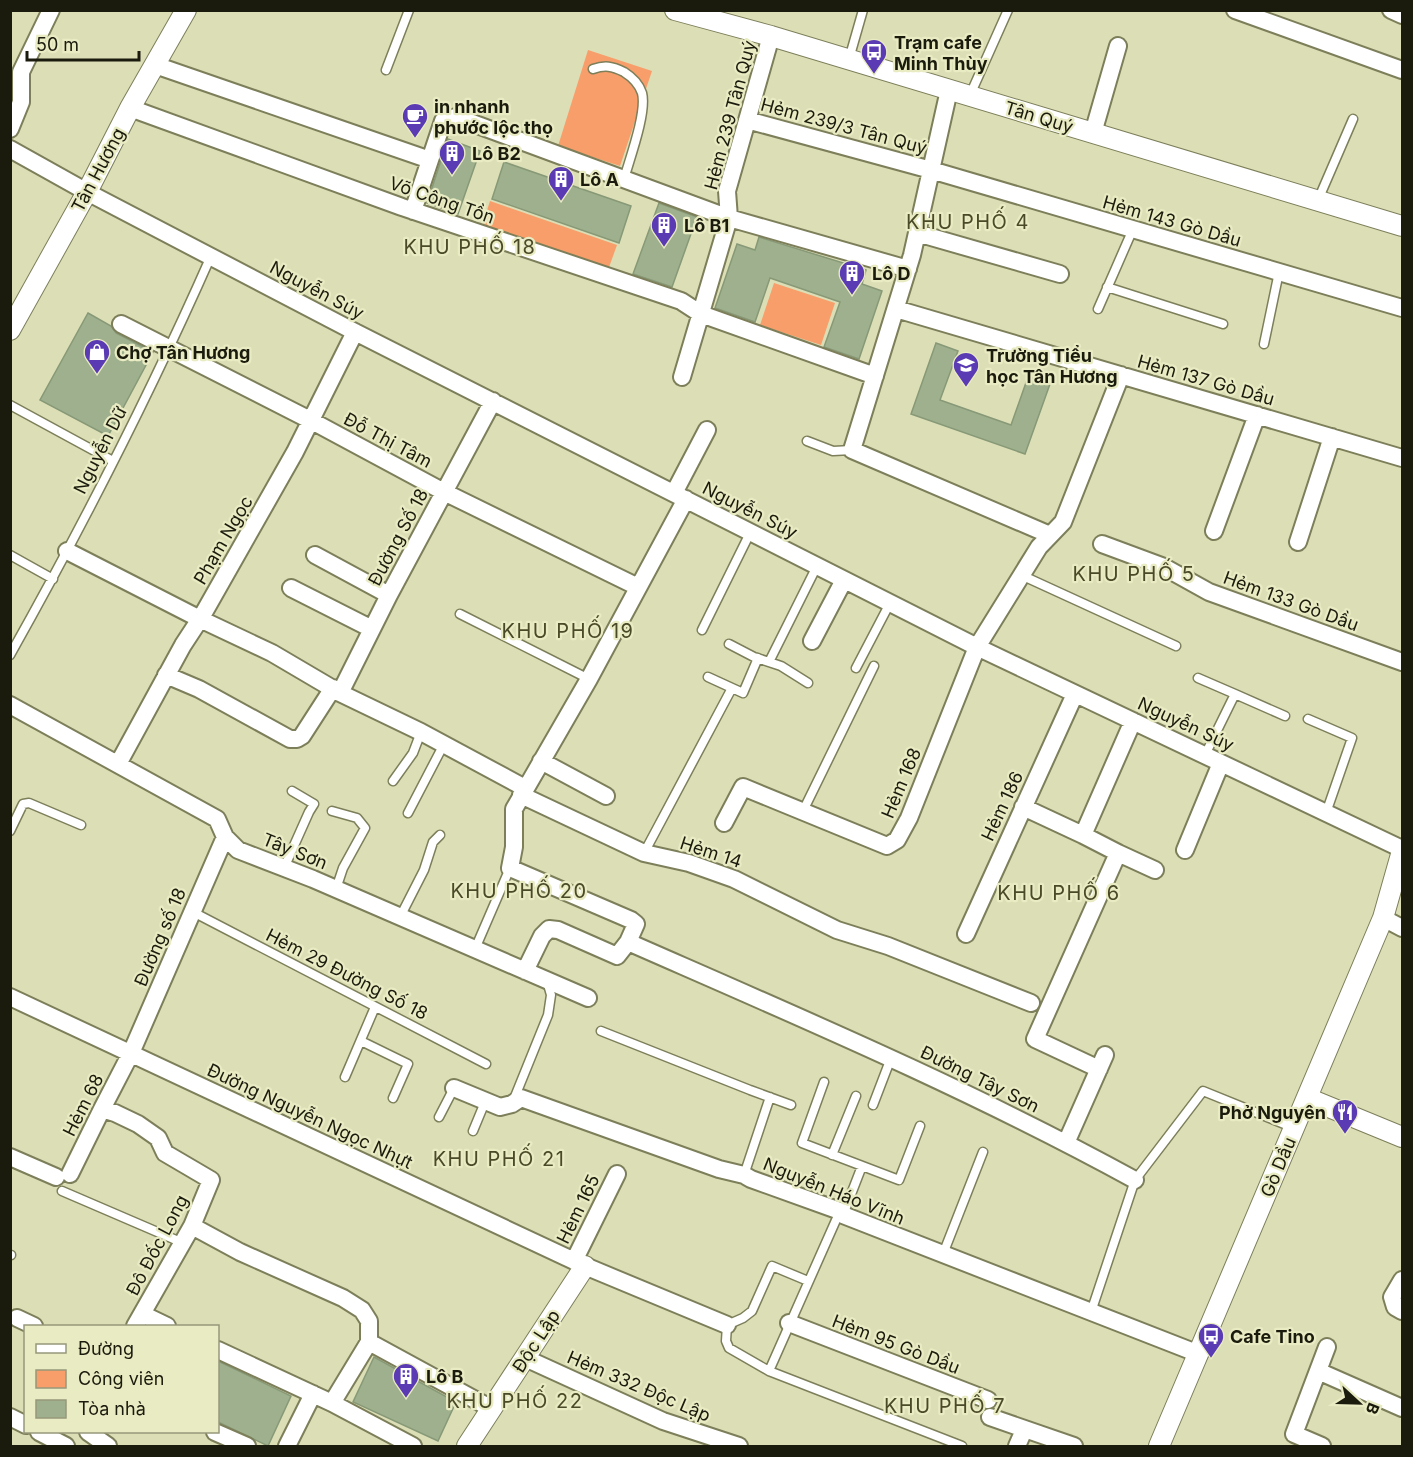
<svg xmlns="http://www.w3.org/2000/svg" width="1413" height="1457" viewBox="0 0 1413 1457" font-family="Inter,sans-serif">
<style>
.green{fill:#f89e6a}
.building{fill:#9eb08d;stroke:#879977;stroke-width:1.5}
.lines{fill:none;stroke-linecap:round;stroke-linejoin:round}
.service-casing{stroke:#7d7f5a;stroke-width:11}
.minor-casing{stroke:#7d7f5a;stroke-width:20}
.tertiary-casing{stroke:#7d7f5a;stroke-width:22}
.service{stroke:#fff;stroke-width:8}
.minor{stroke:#fff;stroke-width:16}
.tertiary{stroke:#fff;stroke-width:20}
.labels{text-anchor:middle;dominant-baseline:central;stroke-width:4.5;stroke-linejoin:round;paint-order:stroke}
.poi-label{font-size:18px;font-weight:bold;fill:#1b1b0d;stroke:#e9ebc3;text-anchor:start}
.street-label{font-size:18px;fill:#1b1b0d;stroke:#e9ebc3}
.neighbourhood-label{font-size:20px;letter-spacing:1.5px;fill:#4a4a28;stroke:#e9ebc3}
</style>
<rect width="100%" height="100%" fill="#dcdeb6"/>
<path class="green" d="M588 50 652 71 620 166 558 146Z
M490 201 617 245 608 270 482 226Z
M774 283 835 303 821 345 760 325Z"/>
<path class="building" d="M448 139 480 151 458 214 427 203Z
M504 162 631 206 619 243 492 199Z
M659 203 697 217 672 287 633 274Z
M759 237 866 270 862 284 882 291 859 359 824 347 840 302 770 278 755 322 715 308 737 244 755 250Z
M88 313 111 326 116 333 153 352 108 436 40 400Z
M936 343 958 351 940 400 1011 425 1028 377 1050 384 1025 454 911 414Z
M374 1357 456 1402 438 1441 353 1402Z
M218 1361 291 1396 268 1446 218 1422Z"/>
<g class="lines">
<g class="service-casing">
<path id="service" d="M849 59 863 10
M593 69C605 65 612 66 624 72 632 77 639 84 642 93 647 112 630 158 624 179
M386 70 409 10
M970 95 1008 10
M1318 200 1353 119
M1107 287 1223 324
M1098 309 1133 229
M1264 344 1279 272
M10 405 113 461
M807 441 833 451 852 450
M10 555 53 579
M1021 575 1176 646
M460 614 589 679
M702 630 750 533
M729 644 754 657 781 666 808 683
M10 655C83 525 151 392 211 256
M769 662 817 566
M856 668 890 603
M708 677 732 688
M1198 678 1235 694 1205 755
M1235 694 1285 716
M1308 719 1352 738 1326 813
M393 781 413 753 421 732
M332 811 357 818 365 828 343 868 336 889
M803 811 874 666
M408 813 444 744
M10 831 23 804 29 803 81 825
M644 853 732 688 743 693 758 658
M284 868 309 812 314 804 292 791
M193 912 486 1064
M400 917 424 870 433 842 440 835
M475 949 510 868
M601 1031 750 1090 791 1105
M361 1041 408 1064 393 1098
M345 1077 375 1007
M824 1082 802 1143 899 1180 920 1126
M514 1099 548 1015 551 995 547 981
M873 1105 891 1058
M439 1117 454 1088
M473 1131 485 1102
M832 1155 856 1096
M744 1175 770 1097
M62 1191 183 1243
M843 1215 862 1166
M943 1254 983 1152
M10 1255H11
M808 1281 772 1266 752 1311 743 1318 727 1325 726 1341 729 1348 769 1371 962 1446
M1091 1312 1135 1180 1203 1091 1294 1128
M769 1371 840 1211"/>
</g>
<g class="minor-casing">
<path id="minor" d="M1235 10 1402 70
M1391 10 1402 15
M155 65 430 160
M949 90 912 255 852 450 1050 535
M130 108 402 207 681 301 701 314 875 376
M747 120 931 170 1402 308
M10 129 21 102V72L51 10
M1093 133 1118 46
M10 149 87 192 355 332 977 647 1402 849
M413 211 443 121 456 117 729 218 908 269
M917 233 1060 274
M896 309 1402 458
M121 324 310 420 444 492 638 587
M682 377 729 218 727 191 771 36
M674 493 707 430
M1214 531 1257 415
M1298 542 1332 437
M1102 544 1164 567 1209 592 1402 662
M67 551 200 619 272 653 340 693 421 732 525 788
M315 555 389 595
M291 588 372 629
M812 641 844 580
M166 675 199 689 290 739H297L302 736 333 688
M340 693 389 595 493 401
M10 705 217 819 225 837 238 850 313 879 588 998
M541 761 606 796
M118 764 183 645 202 616 295 452 355 332
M521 795 644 853 689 863 734 879 837 930 888 946 1031 1003
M1023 807 1083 835
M724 823 743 787 887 846 897 840 909 818 977 647 1039 547 1063 522 1121 375
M1185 850 1221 763
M1118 853 1155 870
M1383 918 1402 928
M966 934 1075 694
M628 942 636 924 631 920 510 868 514 847V809L589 679 686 499
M525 971 542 936 549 929 558 930 617 956 628 942C799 1017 971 1090 1135 1180
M10 997 585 1266 727 1325
M1099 1069 1035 1039 1118 853 1083 835 1133 721
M454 1088 500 1107 512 1104 521 1098 719 1169 744 1175 751 1179 840 1211 843 1215 1199 1354
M102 1109 115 1113 138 1124 158 1138 165 1153 211 1180 192 1226 135 1326
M1066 1143 1105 1055
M10 1157 56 1177
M70 1174 102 1109 131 1053 225 837
M192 1226 240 1252 343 1298 362 1310 369 1321V1342
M574 1261 617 1174
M1402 1280 1392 1297 1395 1307 1402 1311
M142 1314 167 1326
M17 1318 34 1326
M789 1323 988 1400
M218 1350 332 1403 413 1446
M525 1358 663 1421 739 1446
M1318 1371 1402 1408
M332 1403 369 1342 492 1409
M10 1417 26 1425
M990 1417 1074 1446
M39 1432 66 1446
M88 1432 108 1446
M215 1432 247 1446
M287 1446 313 1394
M1017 1446 1024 1430
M1322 1446 1294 1434 1327 1347"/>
</g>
<g class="tertiary-casing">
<path id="tertiary" d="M675 10 771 36 1402 226
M10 330 87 192 130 108 186 10
M1307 1098 1402 1137
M467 1446 585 1266
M1159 1446 1383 918 1402 851"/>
</g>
<use href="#service" class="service"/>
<use href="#minor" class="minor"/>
<use href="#tertiary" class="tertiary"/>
</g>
<defs>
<g id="bus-pin" transform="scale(1.35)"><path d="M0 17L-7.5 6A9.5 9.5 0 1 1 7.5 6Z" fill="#5b3bb3" stroke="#e9ebc3"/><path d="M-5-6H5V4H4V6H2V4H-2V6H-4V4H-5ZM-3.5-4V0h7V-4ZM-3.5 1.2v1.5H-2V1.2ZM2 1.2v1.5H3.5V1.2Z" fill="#fff"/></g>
<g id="cafe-pin" transform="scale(1.35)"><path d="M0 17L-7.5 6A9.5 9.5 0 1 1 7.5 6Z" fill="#5b3bb3" stroke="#e9ebc3"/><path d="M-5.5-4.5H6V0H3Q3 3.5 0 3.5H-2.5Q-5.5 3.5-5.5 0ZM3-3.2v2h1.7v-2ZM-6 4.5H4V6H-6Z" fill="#fff"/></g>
<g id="building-pin" transform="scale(1.35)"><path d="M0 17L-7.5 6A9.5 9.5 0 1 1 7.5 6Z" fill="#5b3bb3" stroke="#e9ebc3"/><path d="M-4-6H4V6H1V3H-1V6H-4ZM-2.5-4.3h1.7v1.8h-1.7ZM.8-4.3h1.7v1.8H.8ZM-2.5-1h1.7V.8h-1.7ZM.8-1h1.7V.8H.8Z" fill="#fff"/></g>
<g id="shop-pin" transform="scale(1.35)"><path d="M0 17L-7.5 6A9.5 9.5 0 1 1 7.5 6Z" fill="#5b3bb3" stroke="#e9ebc3"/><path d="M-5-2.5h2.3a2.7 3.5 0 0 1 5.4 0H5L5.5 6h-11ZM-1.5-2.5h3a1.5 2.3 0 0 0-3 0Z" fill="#fff"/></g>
<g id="school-pin" transform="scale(1.35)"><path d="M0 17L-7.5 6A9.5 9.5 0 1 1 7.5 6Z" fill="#5b3bb3" stroke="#e9ebc3"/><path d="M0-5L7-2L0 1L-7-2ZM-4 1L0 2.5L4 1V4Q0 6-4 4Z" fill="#fff"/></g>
<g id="restaurant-pin" transform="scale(1.35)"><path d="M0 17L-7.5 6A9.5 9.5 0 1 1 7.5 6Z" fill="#5b3bb3" stroke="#e9ebc3"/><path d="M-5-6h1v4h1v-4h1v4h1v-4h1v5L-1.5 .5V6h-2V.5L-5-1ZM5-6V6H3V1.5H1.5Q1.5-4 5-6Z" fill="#fff"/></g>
</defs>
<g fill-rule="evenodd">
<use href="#bus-pin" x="874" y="52"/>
<use href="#cafe-pin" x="415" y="116"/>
<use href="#building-pin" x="452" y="153"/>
<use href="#building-pin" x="561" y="179"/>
<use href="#building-pin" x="664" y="225"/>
<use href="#building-pin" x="852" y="273"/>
<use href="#shop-pin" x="97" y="352"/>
<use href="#school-pin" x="966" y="365"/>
<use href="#restaurant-pin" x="1345" y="1112"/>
<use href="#bus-pin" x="1211" y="1336"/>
<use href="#building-pin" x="406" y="1376"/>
</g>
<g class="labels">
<g class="poi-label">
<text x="894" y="42">Trạm cafe<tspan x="894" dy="21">Minh Thùy</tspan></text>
<text x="434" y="106">in nhanh<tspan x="434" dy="21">phước lộc thọ</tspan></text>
<text x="472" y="153">Lô B2</text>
<text x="580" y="179">Lô A</text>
<text x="684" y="225">Lô B1</text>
<text x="872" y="273">Lô D</text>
<text x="116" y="352">Chợ Tân Hương</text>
<text x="986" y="355">Trường Tiểu<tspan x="986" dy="21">học Tân Hương</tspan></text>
<text x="1326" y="1112" text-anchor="end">Phở Nguyên</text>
<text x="1230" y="1336">Cafe Tino</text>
<text x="426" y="1376">Lô B</text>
</g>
<g class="street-label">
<text transform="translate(730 115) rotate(-75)">Hẻm 239 Tân Quý</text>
<text transform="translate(1039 117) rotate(17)">Tân Quý</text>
<text transform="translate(844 126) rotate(15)">Hẻm 239/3 Tân Quý</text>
<text transform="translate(98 170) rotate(-62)">Tân Hương</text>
<text transform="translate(442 200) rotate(19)">Võ Công Tồn</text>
<text transform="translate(1172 221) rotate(16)">Hẻm 143 Gò Dầu</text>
<text transform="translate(317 290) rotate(28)">Nguyễn Súy</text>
<text transform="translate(1206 380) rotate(16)">Hẻm 137 Gò Dầu</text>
<text transform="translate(388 440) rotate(28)">Đỗ Thị Tâm</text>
<text transform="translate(100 450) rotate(-63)">Nguyễn Dữ</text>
<text transform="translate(750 510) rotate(27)">Nguyễn Súy</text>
<text transform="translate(398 537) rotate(-62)">Đường Số 18</text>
<text transform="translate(223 540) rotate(-60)">Phạm Ngọc</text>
<text transform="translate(1291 601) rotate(20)">Hẻm 133 Gò Dầu</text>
<text transform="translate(1186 724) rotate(25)">Nguyễn Súy</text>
<text transform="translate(901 783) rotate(-67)">Hẻm 168</text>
<text transform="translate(1002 806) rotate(-65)">Hẻm 186</text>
<text transform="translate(295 851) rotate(22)">Tây Sơn</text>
<text transform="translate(711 852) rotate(18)">Hẻm 14</text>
<text transform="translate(160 937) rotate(-67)">Đường số 18</text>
<text transform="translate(347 974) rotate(27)">Hẻm 29 Đường Số 18</text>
<text transform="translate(980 1079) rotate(26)">Đường Tây Sơn</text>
<text transform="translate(83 1105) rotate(-63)">Hẻm 68</text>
<text transform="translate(310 1116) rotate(25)">Đường Nguyễn Ngọc Nhựt</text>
<text transform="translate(1278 1167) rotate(-67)">Gò Dầu</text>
<text transform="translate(834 1191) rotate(22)">Nguyễn Háo Vĩnh</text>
<text transform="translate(578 1209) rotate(-64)">Hẻm 165</text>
<text transform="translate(157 1245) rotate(-62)">Đô Đốc Long</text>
<text transform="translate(536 1341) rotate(-57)">Độc Lập</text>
<text transform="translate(896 1344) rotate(21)">Hẻm 95 Gò Dầu</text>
<text transform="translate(639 1386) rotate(23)">Hẻm 332 Độc Lập</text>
</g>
<g class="neighbourhood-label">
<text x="968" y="222">KHU PHỐ 4</text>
<text x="470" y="247">KHU PHỐ 18</text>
<text x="1134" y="574">KHU PHỐ 5</text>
<text x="568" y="631">KHU PHỐ 19</text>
<text x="519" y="891">KHU PHỐ 20</text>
<text x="1059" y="893">KHU PHỐ 6</text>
<text x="499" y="1159">KHU PHỐ 21</text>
<text x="515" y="1401">KHU PHỐ 22</text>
<text x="945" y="1406">KHU PHỐ 7</text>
</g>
</g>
<rect width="1413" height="1457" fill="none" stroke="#1b1b0d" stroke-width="24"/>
<rect x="24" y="1325" width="195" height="108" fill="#e9ebc3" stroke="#97987a" stroke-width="1.5"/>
<rect x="36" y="1344" width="30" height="9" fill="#ffffff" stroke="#97987a" stroke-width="1.5"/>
<text x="78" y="1355" font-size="18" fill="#1b1b0d">Đường</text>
<rect x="36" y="1370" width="30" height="18" fill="#f89e6a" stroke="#97987a" stroke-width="1.5"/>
<text x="78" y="1385" font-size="18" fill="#1b1b0d">Công viên</text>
<rect x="36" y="1400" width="30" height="18" fill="#9eb08d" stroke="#97987a" stroke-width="1.5"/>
<text x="78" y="1415" font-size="18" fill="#1b1b0d">Tòa nhà</text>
<g transform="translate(1359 1403) rotate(112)" stroke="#e9ebc3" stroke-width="4.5" paint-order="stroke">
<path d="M0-4.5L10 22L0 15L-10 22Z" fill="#1b1b0d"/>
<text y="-9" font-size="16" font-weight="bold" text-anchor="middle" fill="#1b1b0d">B</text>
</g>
<path d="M27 51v9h112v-9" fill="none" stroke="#1b1b0d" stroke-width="3"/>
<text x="36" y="51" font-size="18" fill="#1b1b0d" stroke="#e9ebc3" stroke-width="4.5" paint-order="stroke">50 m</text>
</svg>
